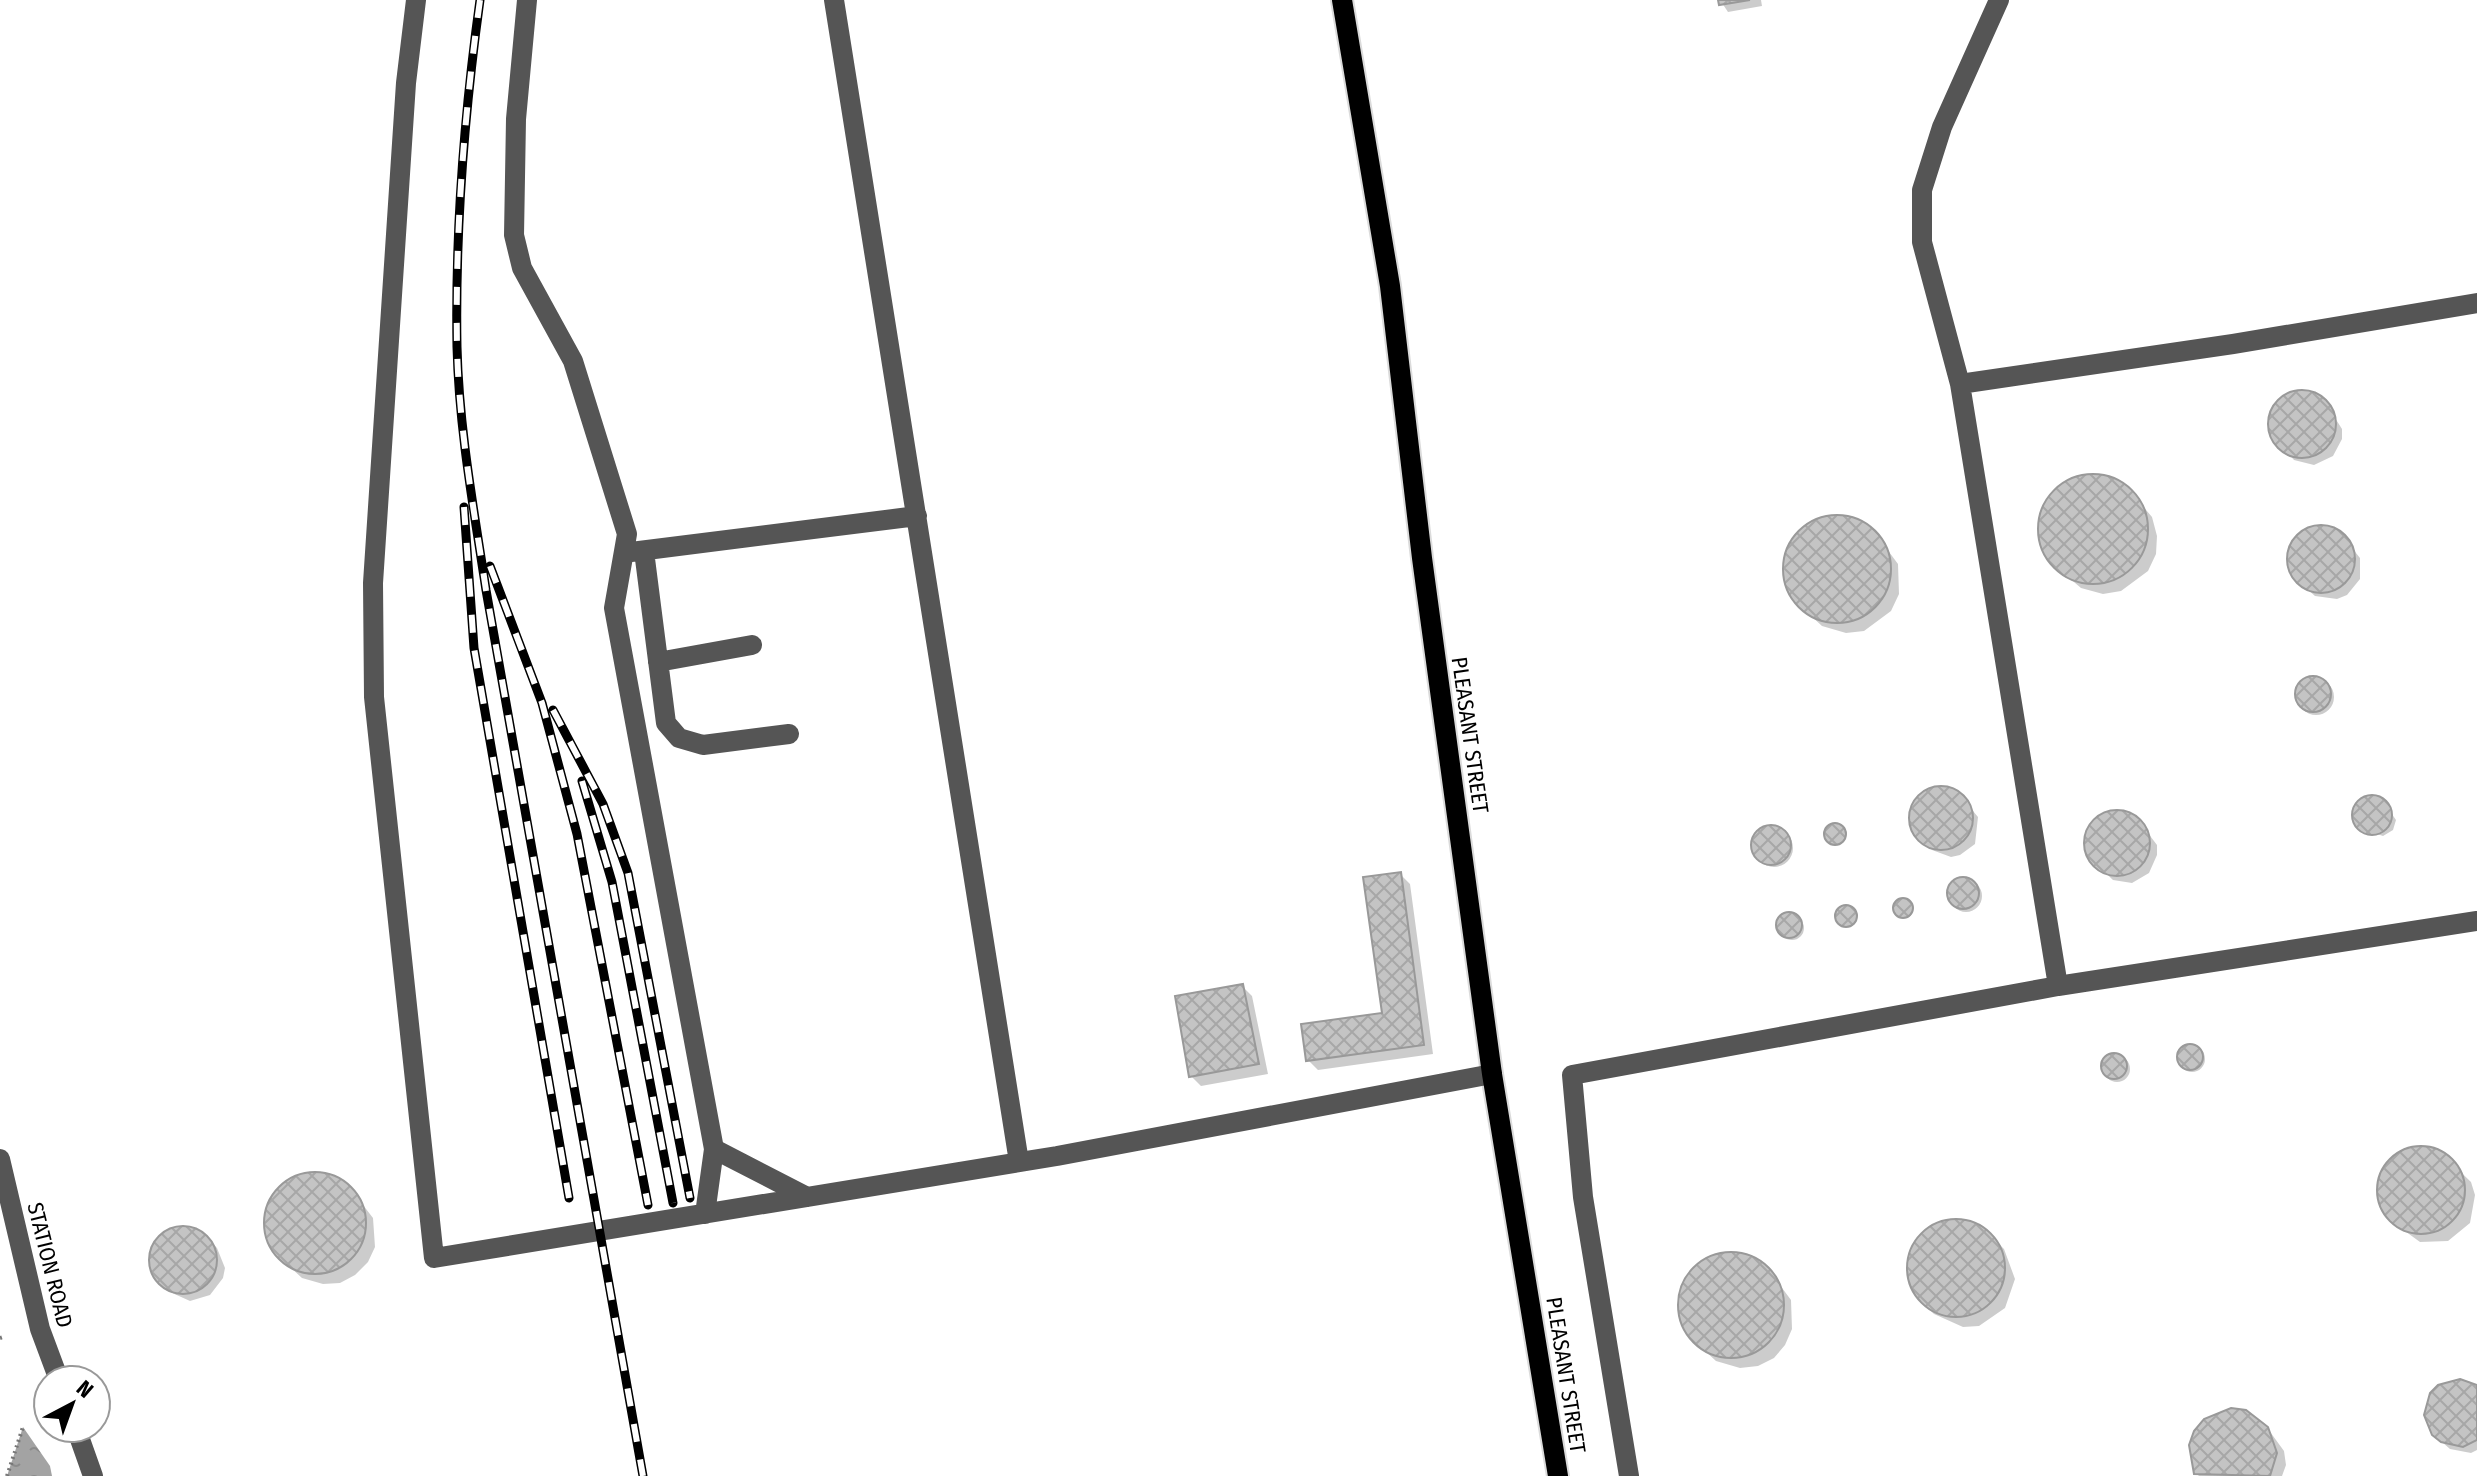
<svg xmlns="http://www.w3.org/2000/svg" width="2477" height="1476" viewBox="0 0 2477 1476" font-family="'Fira Sans Condensed',sans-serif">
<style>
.water{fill:url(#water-ripples)}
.shadow{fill:#0003}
.building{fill:url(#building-cross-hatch);stroke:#999;stroke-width:2}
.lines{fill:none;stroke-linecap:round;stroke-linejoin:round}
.major-casing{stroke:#dbdbdb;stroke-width:24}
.path{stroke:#777;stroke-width:4;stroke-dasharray:2 4;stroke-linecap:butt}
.minor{stroke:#555;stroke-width:20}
.major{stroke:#000;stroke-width:20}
.rail-casing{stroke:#000;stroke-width:9}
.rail{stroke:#fff;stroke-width:6;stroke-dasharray:18;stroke-linecap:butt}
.labels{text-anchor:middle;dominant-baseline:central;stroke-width:6;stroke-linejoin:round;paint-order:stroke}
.street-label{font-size:22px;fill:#000;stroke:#fff}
</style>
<defs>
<pattern id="water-ripples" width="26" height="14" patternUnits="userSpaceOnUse" patternTransform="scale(2)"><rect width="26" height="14" fill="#a3a3a3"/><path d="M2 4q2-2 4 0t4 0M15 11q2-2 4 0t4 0" fill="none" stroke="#8b8b8b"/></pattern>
<pattern id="building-cross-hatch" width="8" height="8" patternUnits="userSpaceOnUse" patternTransform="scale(2)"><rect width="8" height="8" fill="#c4c4c4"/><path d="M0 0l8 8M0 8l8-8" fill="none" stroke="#a7a7a7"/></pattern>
</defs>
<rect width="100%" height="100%" fill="#fff"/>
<path class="water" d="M23 1427 50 1466 52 1476H7Z"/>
<path class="shadow" d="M1720 0H1761L1762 6 1728 12Z
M2296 393H2306L2325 402 2342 429V439L2333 456 2314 465 2294 460 2272 435 2270 424 2277 404Z
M2085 477 2115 481 2130 491 2152 517 2157 536 2156 554 2148 571 2121 591 2103 594 2081 588 2055 566 2044 551 2040 525 2045 507 2067 482Z
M1835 517 1853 520 1878 537 1898 564 1899 594 1891 611 1864 631 1846 633 1822 626 1797 603 1788 587 1786 563 1791 545 1802 531 1818 521Z
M2319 527 2340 533 2360 558V579L2347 595 2337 599 2315 596 2299 582 2290 564 2294 543 2300 535Z
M2298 697a18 18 0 1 1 36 0a18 18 0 1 1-36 0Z
M1949 789 1958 793 1978 817 1975 844 1960 855 1951 857 1932 850 1912 825 1915 805 1929 792Z
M2372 797 2383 801 2396 820 2393 830 2383 836 2359 828 2354 816 2361 801Z
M2120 812 2138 820 2157 845V855L2149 873 2132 883 2113 880 2089 857 2087 835 2099 818Z
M1828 836a9 9 0 1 1 18 0a9 9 0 1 1-18 0Z
M1755 848a19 19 0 1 1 38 0a19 19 0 1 1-38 0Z
M1400 874 1410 884 1433 1054 1318 1070 1308 1060 1384 1014Z
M1950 896a16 16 0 1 1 32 0a16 16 0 1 1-32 0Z
M1897 910a8 8 0 1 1 16 0a8 8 0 1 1-16 0Z
M1839 918a9 9 0 1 1 18 0a9 9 0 1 1-18 0Z
M1780 928a12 12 0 1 1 24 0a12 12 0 1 1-24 0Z
M1242 986 1252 996 1268 1074 1201 1086 1191 1076Z
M2179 1059a13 13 0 1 1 26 0a13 13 0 1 1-26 0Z
M2104 1069a13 13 0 1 1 26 0a13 13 0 1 1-26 0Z
M2411 1148 2439 1151 2471 1182 2475 1195 2470 1223 2448 1241 2420 1242 2398 1226 2380 1202 2378 1188 2388 1162Z
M314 1174 330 1176 353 1192 373 1218 375 1247 368 1262 355 1275 340 1283 323 1284 302 1278 278 1256 269 1242 266 1216 271 1200 282 1186 296 1177Z
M1951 1221 1981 1228 1993 1238 2004 1249 2015 1279 2005 1308 1979 1326 1963 1327 1934 1314 1923 1303 1909 1275 1914 1245 1923 1233Z
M180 1227 201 1232 217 1248 225 1268 223 1278 210 1295 190 1301 170 1292 155 1276 151 1255 161 1236Z
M1729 1253 1747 1256 1771 1273 1791 1300 1792 1329 1785 1345 1774 1358 1758 1366 1740 1368 1716 1361 1691 1338 1683 1322 1680 1296 1686 1279 1698 1266Z
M2477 1388V1450L2471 1453 2450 1449 2442 1442Z
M2231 1411 2257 1418 2268 1429 2284 1451 2286 1465 2282 1476H2199L2196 1473Z"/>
<path class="building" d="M1718 0H1750L1719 5Z
M2268 424a34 34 0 1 1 68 0a34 34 0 1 1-68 0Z
M2038 529a55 55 0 1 1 110 0a55 55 0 1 1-110 0Z
M1783 569a54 54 0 1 1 108 0a54 54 0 1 1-108 0Z
M2287 559a34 34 0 1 1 68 0a34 34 0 1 1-68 0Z
M2295 694a18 18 0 1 1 36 0a18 18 0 1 1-36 0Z
M1909 818a32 32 0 1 1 64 0a32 32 0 1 1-64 0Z
M2352 815a20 20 0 1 1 40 0a20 20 0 1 1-40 0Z
M2084 843a33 33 0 1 1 66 0a33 33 0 1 1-66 0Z
M1824 834a11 11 0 1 1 22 0a11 11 0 1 1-22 0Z
M1751 845a20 20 0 1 1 40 0a20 20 0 1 1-40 0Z
M1401 872 1424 1045 1306 1061 1301 1024 1382 1013 1363 877Z
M1947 893a16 16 0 1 1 32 0a16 16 0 1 1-32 0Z
M1893 908a10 10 0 1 1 20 0a10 10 0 1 1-20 0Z
M1835 916a11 11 0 1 1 22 0a11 11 0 1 1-22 0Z
M1776 925a13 13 0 1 1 26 0a13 13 0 1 1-26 0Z
M1243 984 1259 1064 1189 1077 1175 996Z
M2177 1057a13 13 0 1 1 26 0a13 13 0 1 1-26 0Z
M2101 1066a13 13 0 1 1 26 0a13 13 0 1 1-26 0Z
M2377 1190a44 44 0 1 1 88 0a44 44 0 1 1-88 0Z
M264 1223a51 51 0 1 1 102 0a51 51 0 1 1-102 0Z
M1907 1268a49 49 0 1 1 98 0a49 49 0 1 1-98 0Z
M149 1260a34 34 0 1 1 68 0a34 34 0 1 1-68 0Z
M1678 1305a53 53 0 1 1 106 0a53 53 0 1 1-106 0Z
M2460 1379 2477 1385V1440L2463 1447 2441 1442 2432 1435 2424 1415 2430 1393 2438 1385Z
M2231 1408 2246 1410 2268 1427 2277 1453 2270 1476 2194 1474 2189 1445 2194 1431 2204 1419Z"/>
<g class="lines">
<g class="major-casing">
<path id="major" d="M1342 0 1390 286 1422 558 1492 1074 1558 1476"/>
</g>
<path class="path" d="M0 1338 3 1337
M7 1476 23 1427"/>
<path class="minor" d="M416 0 406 83 373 583 374 697 434 1258 1057 1156 1492 1074
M527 0 516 119 514 235 522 268 573 361 627 534 614 608 714 1149
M834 0 1019 1162
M1999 0 1942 127 1922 190V242L1960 384 2058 986
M1960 384 2233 344 2477 303
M644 551 666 723 679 738 703 745 789 734
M631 552 917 516
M658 662 752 645
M0 1159 40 1329 59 1380
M705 1214 714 1149 807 1197
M76 1428 93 1476
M1629 1476 1583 1197 1572 1075 2058 986 2477 921"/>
<use href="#major" class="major"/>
<g class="rail-casing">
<path id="rail" d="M480 0C464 116 455 230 457 347 459 429 474 510 486 590L643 1476
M464 507 474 648 569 1198
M490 566 542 703 577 834 648 1205
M553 710 603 804 628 873 690 1198
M582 781 612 882 673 1203"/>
</g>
<use href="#rail" class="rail"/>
</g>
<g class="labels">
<g class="street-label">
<text transform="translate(1470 735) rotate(82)">PLEASANT STREET</text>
<text transform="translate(50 1265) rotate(76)">STATION ROAD</text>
<text transform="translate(1566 1375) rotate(81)">PLEASANT STREET</text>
</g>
</g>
<g transform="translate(72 1404) rotate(41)"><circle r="38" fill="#ffffff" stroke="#999999" stroke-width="2"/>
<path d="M0-6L14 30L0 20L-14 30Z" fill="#000000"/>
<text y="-12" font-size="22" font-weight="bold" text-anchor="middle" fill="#000000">N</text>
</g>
</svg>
